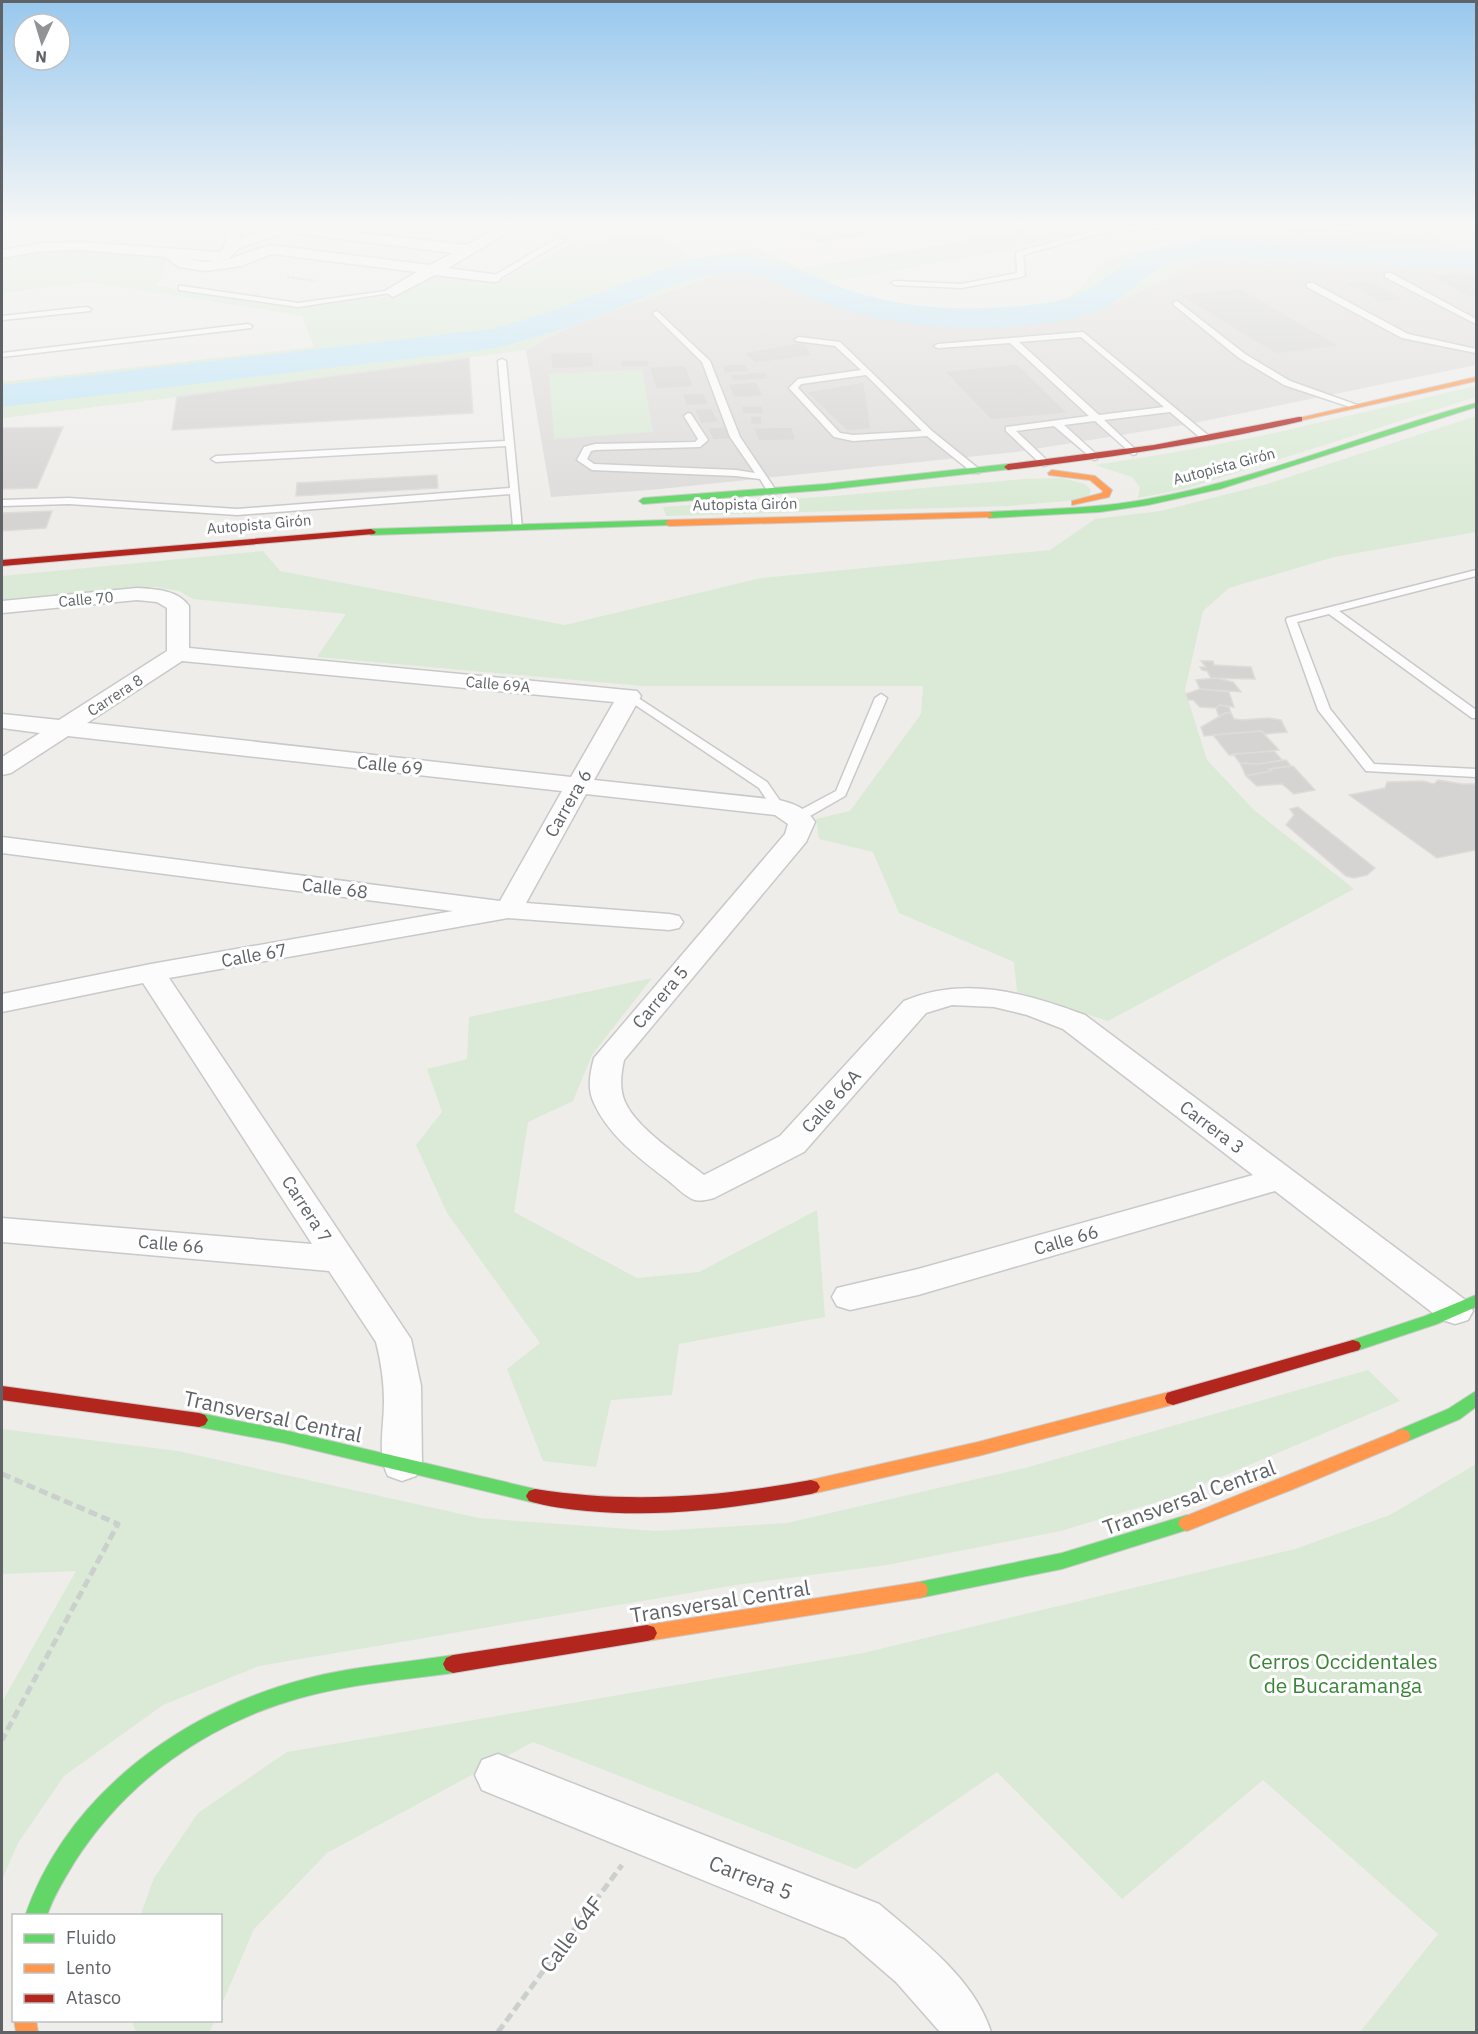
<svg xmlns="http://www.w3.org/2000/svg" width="1478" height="2034" viewBox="0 0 1478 2034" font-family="'IBM Plex Sans',sans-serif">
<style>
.commercial{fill:#f6f1e4}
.industrial{fill:#dedcda}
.green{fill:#daead6}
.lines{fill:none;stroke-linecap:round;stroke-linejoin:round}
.river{fill:#c0e5f7;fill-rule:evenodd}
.building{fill:#d5d4d3;stroke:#dedcd9;stroke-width:1.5}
.lane-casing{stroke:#c9c9c9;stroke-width:3}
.street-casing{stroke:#c9c9c9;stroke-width:3}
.fast-casing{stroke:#cbcbcb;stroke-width:2}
.slow-casing{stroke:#cbcbcb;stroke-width:2}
.jam-casing{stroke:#cbcbcb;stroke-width:2}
.path-far1{stroke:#cbcfcd;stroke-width:2;stroke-dasharray:3 1.5;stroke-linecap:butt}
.path{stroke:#cbcfcd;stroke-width:5;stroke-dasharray:9 4.5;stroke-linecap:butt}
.lane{fill:#fcfcfc;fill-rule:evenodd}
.street{fill:#fcfcfc;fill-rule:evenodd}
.fast{fill:#63d668;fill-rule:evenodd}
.slow{fill:#ff974d;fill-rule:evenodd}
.jam{fill:#b3261e;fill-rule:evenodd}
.labels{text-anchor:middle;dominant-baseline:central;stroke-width:6;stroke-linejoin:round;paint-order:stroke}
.far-street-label{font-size:15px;fill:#5f6367;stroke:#fff}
.street-label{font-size:18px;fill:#5f6367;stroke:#fff}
.near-street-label{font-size:21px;fill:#5f6367;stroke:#fff}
.near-park-label{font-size:21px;fill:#3c8538;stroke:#fff}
</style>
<rect width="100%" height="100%" fill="#eeedea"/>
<path class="commercial" d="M710 226H974L965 241 801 269Z"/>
<path class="industrial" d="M1235 256 1476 265V365L1189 424 1016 452 650 490 551 497 526 350 569 327 708 276 725 272 775 275 833 303 886 319 930 324 982 326 1050 320 1094 311 1160 283 1203 258Z"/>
<path class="green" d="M627 226H642L696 259 756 248 801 268 964 241 974 226H1087L1079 232 1005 251 827 282C874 311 1017 319 1068 297 1084 291 1088 274 1100 265 1124 248 1183 247 1212 246L1193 238 1299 237 1279 228 1341 229 1435 236 1463 249 1476 248V265L1235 256 1203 258 1160 283 1094 311 1050 320 982 326 930 324 886 319 833 303 775 275 725 272 569 327 526 350 154 400 2 418V382L314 347 302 316 90 282 2 293V258L52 252 99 250 166 258 165 268 156 286 296 308 396 295 432 274 497 283 578 240 599 243Z
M782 226H922L817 243Z
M642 370 653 432 554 439 549 374Z
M1476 386V397L1185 489 1138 498 1140 487 1132 477 1095 465 1177 452 1270 434Z
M1476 416V532L1334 557 1229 588 1203 611 1185 690 1207 760 1254 810 1354 889 1108 1021 1017 992 1014 962 899 913 873 852 819 839 816 819 850 811 921 714 923 686H642L317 657 346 614 193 599 179 591 156 587 2 601V576L263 551 280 571 565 625 761 578 1050 550 1095 519 1161 511 1267 484Z
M1062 478 1085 484 1091 490 1089 496 1078 500 1008 506 666 516 663 507 834 496 1024 479Z
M652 978 592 1055 573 1101 528 1122 514 1212 637 1278 699 1272 817 1210 825 1317 679 1344 672 1395 611 1400 596 1467 543 1461 507 1369 540 1343 447 1213 416 1145 442 1112 427 1069 467 1059 469 1017Z
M1368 1370 1400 1401 1176 1496 1061 1531 887 1565 736 1585 259 1666 163 1705 64 1776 18 1843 2 1880V1702L76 1571 2 1574V1429L178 1451 479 1518 656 1531 787 1523 1025 1468Z
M1476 1464V2032H1360L1438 1934 1263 1780 1122 1899 997 1772 856 1869 533 1742 327 1853 254 1929 221 2006 220 1916H140L154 1878 198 1813 287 1752 863 1653 1295 1549 1390 1515Z
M132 2021V2020L214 2021 210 2032H136Z"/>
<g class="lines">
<path class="river" d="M1217 240 1476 251V269L1217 258C1202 259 1186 258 1172 263 1146 272 1128 295 1104 308 1081 319 1054 323 1029 325 962 331 896 327 831 306 800 295 771 274 737 273 690 272 643 299 600 316 564 329 528 340 491 349L2 407V385L491 329C537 318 580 300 624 284 661 270 698 253 737 255 779 256 815 279 854 292 910 310 970 311 1029 305 1050 303 1071 301 1089 289 1108 277 1125 261 1146 252 1168 242 1193 241 1217 240Z"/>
</g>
<path class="building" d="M1463 272 1476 276V301L1428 275Z
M1370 280 1407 300 1380 302 1344 283Z
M1240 288 1340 346 1276 354 1179 295Z
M803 342 813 356 755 363 744 353Z
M592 352 594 367 552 369 550 353Z
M469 358 473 413 172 430 177 397Z
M621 360H649V367H621Z
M746 364 749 372 724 373 722 365Z
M1017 364 1068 413 991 420 944 371Z
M685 365 694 387 656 389 649 367Z
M765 372 769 379 733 381 729 374Z
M756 382 764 396 735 398 727 384Z
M864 382 871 429 847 431 806 392Z
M703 393 709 404 687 406 682 394Z
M741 406H762L764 414H743Z
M711 408 719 422 701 424 694 409Z
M751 416H762V425L750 424Z
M63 427 37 488 2 489V428Z
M725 427 731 439 713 440 707 428Z
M792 427 796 440 758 441 754 428Z
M437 475 438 488 296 496 297 483Z
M52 511 46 528 2 531V513Z
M1201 661H1213L1214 665 1251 667 1255 679 1211 678 1207 671 1202 670 1200 667H1206Z
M1215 678 1233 682 1241 692 1200 689 1196 680Z
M1200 689 1229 692 1234 707 1220 705 1216 708 1200 707 1193 700H1188L1186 694Z
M1220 705 1229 707 1231 713H1225L1219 717 1216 708Z
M1225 713H1231L1234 719 1242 720 1268 718 1281 720 1287 732 1266 734 1261 731 1204 736 1201 727Z
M1261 731 1279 750 1229 755 1213 735Z
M1274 751 1282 760 1258 764 1240 763 1233 754Z
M1286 760 1291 766 1269 769 1271 771 1246 776 1240 763 1258 764Z
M1293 766 1315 790 1294 794 1282 784 1257 786 1246 776 1271 771 1269 769Z
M1438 780 1462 784H1476V850L1437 858 1349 795 1385 788 1387 782 1423 781 1434 784Z
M1298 807 1375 868 1367 875 1354 878 1346 876 1286 825 1294 815 1290 809Z"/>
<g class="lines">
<g class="lane-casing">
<path id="lane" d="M450 226H468L505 232 501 234Z
M1137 226H1275L1272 228H1164L1105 232 1023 255 1025 275 1021 277 961 288 895 285 891 283 895 281 961 284 1017 273 1016 252 1105 228Z
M1305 226 1416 230 1468 226 1416 234 1308 228Z
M558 238 565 240 497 280 490 278Z
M1385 273H1391L1476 319V324L1385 277Z
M1307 283H1313L1408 334 1476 349V353L1402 338 1307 287Z
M182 286 298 303 393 290 397 292 298 307 179 290V286Z
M1177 301 1245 354 1290 381 1360 406 1353 408 1284 385 1239 358 1174 305 1173 303Z
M87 307 91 309 90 311 2 320V316Z
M657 311 710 361 740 437 777 492 775 494H769L760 479 736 476 592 470 577 460 584 447 595 444 695 442 698 439 684 416 688 413 691 414 708 440 700 447 595 450 591 451 587 459 594 464 736 470 755 473 730 437 702 362 654 315 653 313Z
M248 324 252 326 251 328 2 357V353Z
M1083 332 1209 436V440H1203L1170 412 1104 420 1136 450V454L1133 455 1095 421 1064 425 1097 455V459L1094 460 1054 426 1016 431 1051 464 1043 466 1006 431V427L1089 416 1010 343 938 348 934 346 938 344ZM1081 337 1164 407 1099 415 1019 342Z
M799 337 840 342 932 431 979 469V473H973L927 436 853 441 834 437 789 388 798 379 861 370 835 346 796 341 795 339ZM866 375 922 431 853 435 840 433 798 388 801 384Z
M502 359 506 361 522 528 513 526 510 494 237 515 69 504 2 506V500L69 498 237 509 510 488 506 446 216 462 211 459 216 456 505 441 498 361Z
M1476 570V576L1339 611 1476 710V718H1472L1329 614 1297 622 1330 709 1374 764 1476 769V777L1366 771 1318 710 1286 620 1287 618Z
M629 692 767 782 785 808 784 811H774L759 788 625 698 623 696Z
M881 694 887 698 845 796 803 820H793L792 817 793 814 836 791 875 698Z"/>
</g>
<g class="street-casing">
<path id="street" d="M228 226H242L240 239 275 226H303L466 245 502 226H519L448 268 499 275 501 278 499 281 494 282 435 275 393 297 385 292 388 289 417 272 272 254 241 266 205 271 179 267 165 257 81 250 43 251 2 258V250L43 243 81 242 219 252 224 248ZM287 232 453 253 430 265 270 245 226 260 205 262 186 259 216 261 228 259 239 248Z
M137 588C155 589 178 590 189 606V648L637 691 641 696 594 780 779 800C795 804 806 808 815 822L806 842 624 1060C621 1074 619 1088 625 1102 637 1129 681 1157 704 1175L780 1136 904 1001C964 975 1026 993 1085 1015L1468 1302 1473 1311 1468 1320 1455 1324 1442 1320 1275 1191 918 1295 850 1310 837 1306 832 1297 837 1288 918 1269 1253 1175 1063 1029 1027 1015 994 1007 952 1005 926 1013 804 1152 714 1198C706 1200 700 1202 692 1199 684 1195 676 1187 670 1182 642 1160 609 1137 594 1103 587 1089 590 1073 594 1058L785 834 788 824 775 815 586 794 526 903 669 914 679 916 683 922 679 928 669 930 508 918 169 978 411 1339 421 1386 422 1465 416 1476 402 1481 388 1476C377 1455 384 1426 384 1402 384 1381 381 1362 376 1342L329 1271 2 1242V1218L312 1244 143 983 2 1012V994L151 964 453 911 2 853V837L500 901 562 791 68 736 11 773 2 775V757L40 733 2 728V714L59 720 167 651V608L157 602 137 600 2 613V601ZM182 661 614 702 571 777 87 723Z
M498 1754 879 1904C921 1940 974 1978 991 2032H940L896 1982 845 1938 482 1790 475 1775 482 1760Z"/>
</g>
<g class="fast-casing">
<path id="fast" d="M1476 403V407L1220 489 1148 505 1100 512 989 518 985 515 989 512C1042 509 1096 509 1148 499 1260 479 1366 433 1476 403Z
M1008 464 1012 467 1011 469 825 490 643 504 639 501 643 498 825 484Z
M669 520 673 523 672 525 371 535 366 532 371 529Z
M1476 1295V1307L1437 1324 1353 1352 1347 1350 1345 1346 1347 1342 1425 1316Z
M1476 1391V1407L1460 1419 1408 1441 1402 1443 1396 1441 1393 1436 1396 1431 1448 1409Z
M199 1413 284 1430 535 1489 541 1491 544 1496 541 1501 535 1503 284 1443 199 1427 193 1425 190 1420 193 1415Z
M1187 1515 1193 1518 1196 1523 1193 1528 1062 1569 919 1598 912 1596 910 1590 912 1584 919 1582 1062 1553Z
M453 1655 460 1658 463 1664 460 1670 453 1673C402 1680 350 1684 300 1698 207 1724 126 1781 74 1863 64 1880 53 1897 47 1916H25C68 1793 183 1711 305 1679 353 1666 404 1663 453 1655Z"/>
</g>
<g class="slow-casing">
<path id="slow" d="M1476 377V381L1299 421 1295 419Z
M1052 470 1095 476 1112 490 1109 497 1072 505V501L1102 493 1103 491 1090 480 1049 475 1048 473Z
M989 512 993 515 992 517 669 526 665 523 669 520Z
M1173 1391 1179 1393 1181 1398 1179 1403 978 1456 811 1494 805 1492 802 1487 805 1482 811 1480 978 1442Z
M1402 1429 1408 1431 1411 1436 1408 1441 1291 1490 1187 1531 1181 1528 1178 1523 1181 1518Z
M919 1582 926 1584 928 1590 926 1596 919 1598 647 1641 640 1639 637 1633 640 1627 647 1625Z
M14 2020H36L38 2032H16Z"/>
</g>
<g class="jam-casing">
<path id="jam" d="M1299 417H1302V421C1205 444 1107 458 1008 470L1004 467 1008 464 1154 445Z
M371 529 376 532 374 534 2 566V560Z
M1353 1340 1359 1342 1361 1346 1359 1350 1173 1405 1167 1403 1165 1398 1167 1393 1173 1391Z
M2 1386 199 1413 205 1415 208 1420 205 1425 199 1427 2 1400Z
M811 1480 817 1482 820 1487 817 1492 811 1494C737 1508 663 1518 587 1511 568 1509 547 1507 529 1501L526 1496 529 1491 535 1489C629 1504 718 1497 811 1480Z
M647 1625 654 1627 657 1633 654 1639 647 1641 453 1673 446 1670 443 1664 446 1658 453 1655Z"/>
</g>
<path class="path-far1" d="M287 277 315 281"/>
<path class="path" d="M2 1474 118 1524 2 1740
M498 2032 622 1865"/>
<use href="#lane" class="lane"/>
<use href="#street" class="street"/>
<use href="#fast" class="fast"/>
<use href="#slow" class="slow"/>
<use href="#jam" class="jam"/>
</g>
<linearGradient id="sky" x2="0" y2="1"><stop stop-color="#98c8ee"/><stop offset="0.44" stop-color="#f7f7f6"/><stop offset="1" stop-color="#f7f7f6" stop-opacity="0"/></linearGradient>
<rect width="1478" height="511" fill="url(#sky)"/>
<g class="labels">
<g class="far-street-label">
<text transform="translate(1224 466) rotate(-15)">Autopista Girón</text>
<text transform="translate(745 504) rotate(-1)">Autopista Girón</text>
<text transform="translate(259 524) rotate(-5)">Autopista Girón</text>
<text transform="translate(86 599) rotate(-5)">Calle 70</text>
<text transform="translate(498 684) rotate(5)">Calle 69A</text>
<text transform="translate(115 695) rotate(-33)">Carrera 8</text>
</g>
<g class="street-label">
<text transform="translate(390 765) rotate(6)">Calle 69</text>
<text transform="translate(568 803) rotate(-60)">Carrera 6</text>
<text transform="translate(335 888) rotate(7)">Calle 68</text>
<text transform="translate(254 955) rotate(-10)">Calle 67</text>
<text transform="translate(660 997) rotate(-50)">Carrera 5</text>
<text transform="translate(831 1101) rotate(-48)">Calle 66A</text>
<text transform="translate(1212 1127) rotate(37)">Carrera 3</text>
<text transform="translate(307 1209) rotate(57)">Carrera 7</text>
<text transform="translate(1066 1240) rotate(-16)">Calle 66</text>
<text transform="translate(171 1244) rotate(5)">Calle 66</text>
</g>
<g class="near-street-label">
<text transform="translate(273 1416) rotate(12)">Transversal Central</text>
<text transform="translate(1189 1497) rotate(-20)">Transversal Central</text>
<text transform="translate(720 1601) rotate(-9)">Transversal Central</text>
<text transform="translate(751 1877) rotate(21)">Carrera 5</text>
<text transform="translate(571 1934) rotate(-53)">Calle 64F</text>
</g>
<g class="near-park-label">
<text x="1343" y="1661">Cerros Occidentales<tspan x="1343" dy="24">de Bucaramanga</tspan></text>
</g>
</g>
<rect width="1478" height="2034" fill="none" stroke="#5f6367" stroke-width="6"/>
<rect x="12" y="1914" width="210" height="108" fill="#ffffff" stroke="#bfc1c2" stroke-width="1.5"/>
<rect x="24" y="1934" width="30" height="9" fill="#63d668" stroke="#bfc1c2" stroke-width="1.5"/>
<text x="66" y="1944" font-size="18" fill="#5f6367">Fluido</text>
<rect x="24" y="1964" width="30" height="9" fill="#ff974d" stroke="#bfc1c2" stroke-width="1.5"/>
<text x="66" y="1974" font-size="18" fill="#5f6367">Lento</text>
<rect x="24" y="1994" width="30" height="9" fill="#b3261e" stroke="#bfc1c2" stroke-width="1.5"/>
<text x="66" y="2004" font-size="18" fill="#5f6367">Atasco</text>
<g transform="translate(42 42) rotate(184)"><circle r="28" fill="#ffffff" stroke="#bfc1c2" stroke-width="1.5"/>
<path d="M0-4.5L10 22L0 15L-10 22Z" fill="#919395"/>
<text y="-9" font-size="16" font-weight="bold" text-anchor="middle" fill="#5f6367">N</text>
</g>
</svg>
